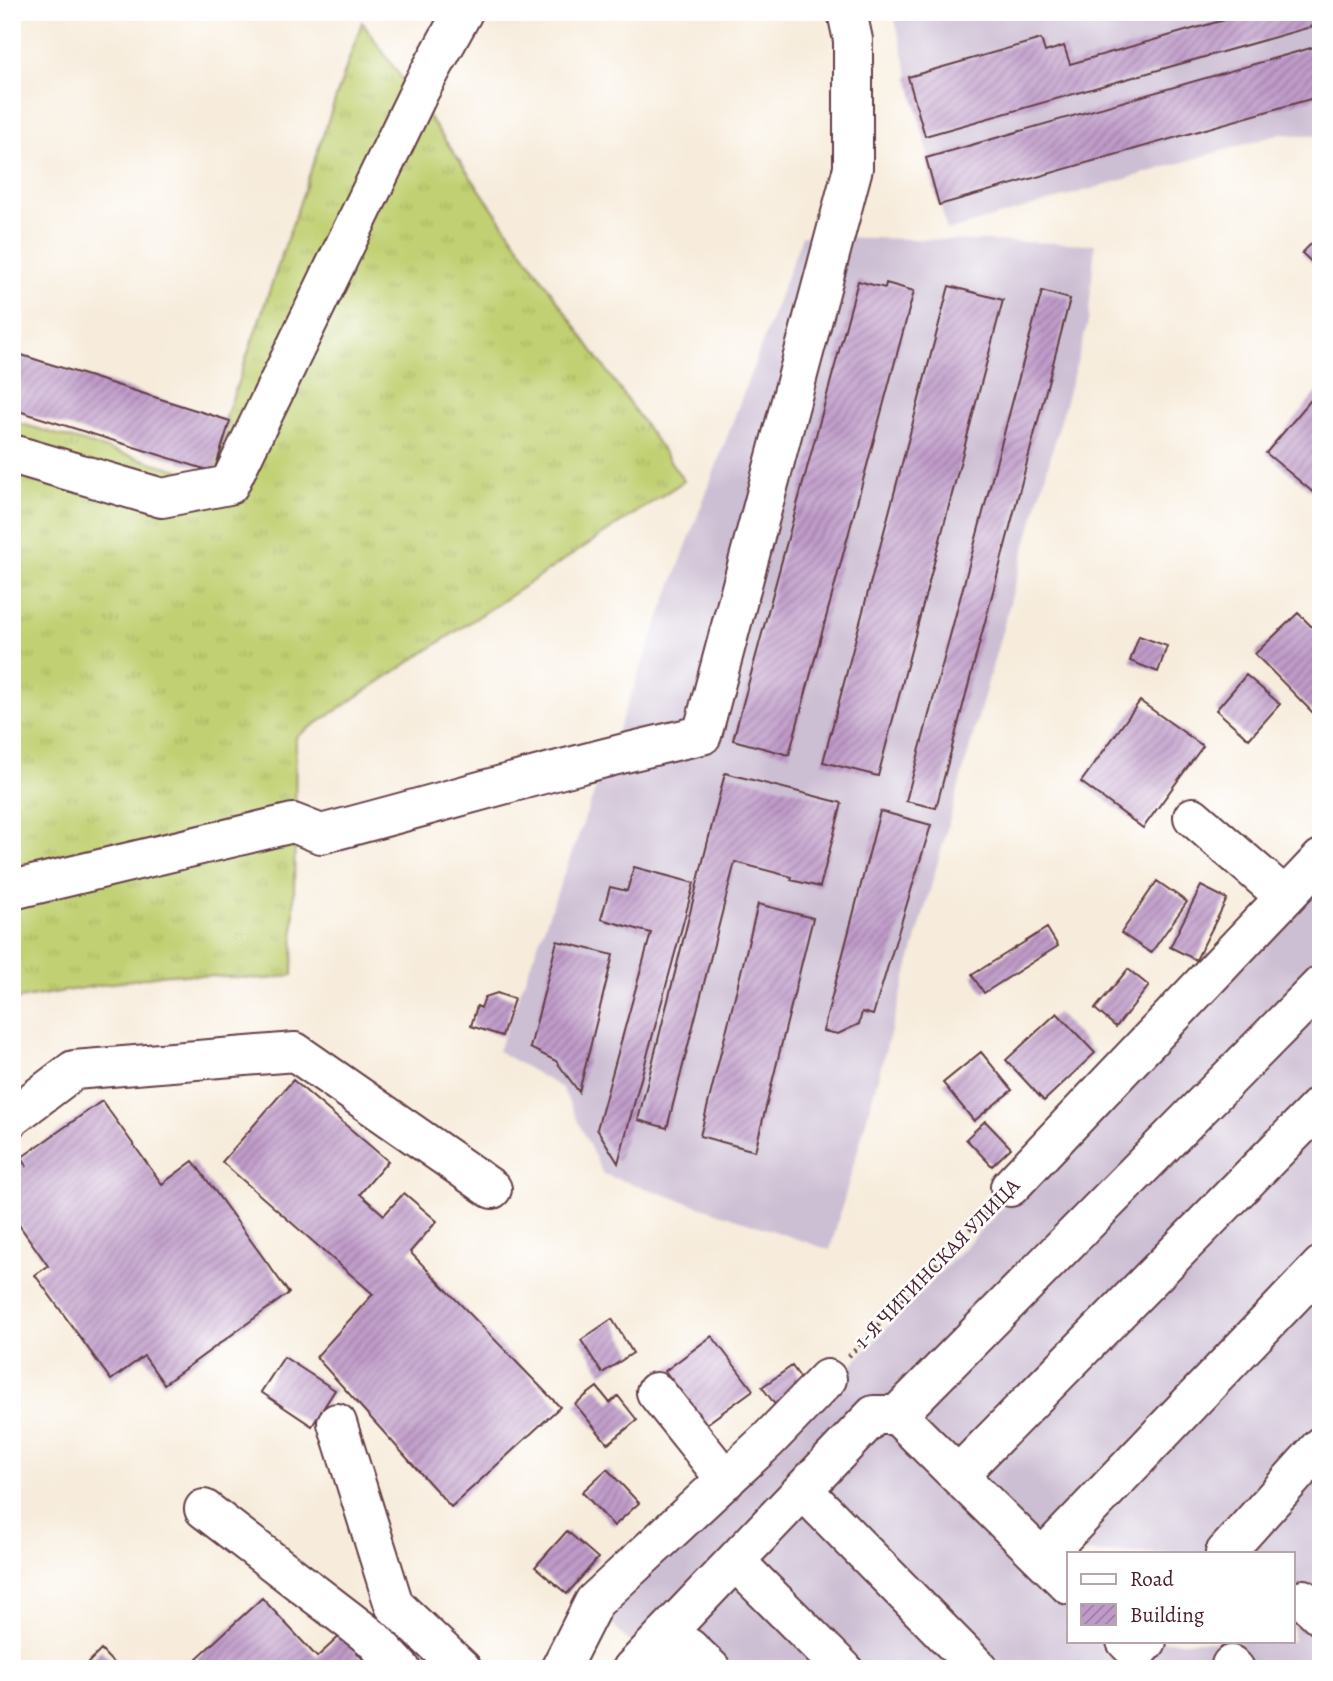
<svg xmlns="http://www.w3.org/2000/svg" width="1333" height="1681" viewBox="0 0 1333 1681" font-family="Alegreya,serif">
<style>
.industrial{fill:#ccbed3;fill-rule:evenodd}
.grass{fill:url(#grass-tufts);stroke:#86784e;stroke-width:2}
.building{fill:url(#building-hatch)}
.lines{fill:none;stroke-linecap:round;stroke-linejoin:round}
.minor-casing{stroke:#643e45;stroke-width:42}
.path{stroke:#643e45;stroke-width:4.5;stroke-dasharray:2 5;stroke-linecap:butt}
.minor{stroke:#fff;stroke-width:38}
.labels{text-anchor:middle;dominant-baseline:central;stroke-width:5;stroke-linejoin:round;paint-order:stroke}
.street-label{font-size:21px;fill:#4a1f2b;stroke:#fff}
</style>
<defs>
<pattern id="grass-tufts" width="24" height="20" patternUnits="userSpaceOnUse" patternTransform="scale(1.75)"><rect width="24" height="20" fill="#c1d072"/><path d="M3 7l-1-3M5 7V3M7 7l1-3M15 17l-1-3M17 17v-4M19 17l1-3" fill="none" stroke="#a7b263"/></pattern>
<pattern id="building-hatch" width="6" height="6" patternUnits="userSpaceOnUse" patternTransform="scale(1.75)"><rect width="6" height="6" fill="#bf9bc9"/><path d="M-1 1l2-2M0 6l6-6M5 7l2-2" fill="none" stroke="#9d7ea3"/></pattern>
</defs>
<rect width="100%" height="100%" fill="#fff"/>
<filter id="ink" filterUnits="userSpaceOnUse"><feTurbulence type="fractalNoise" baseFrequency=".0143" numOctaves="2"/><feDisplacementMap in="SourceGraphic" scale="14" xChannelSelector="R" yChannelSelector="G"/><feConvolveMatrix kernelMatrix="1 2 1 2 8 2 1 2 1" color-interpolation-filters="sRGB"/></filter>
<filter id="wash" filterUnits="userSpaceOnUse"><feTurbulence type="fractalNoise" baseFrequency=".00686" numOctaves="4" result="noise"/><feDisplacementMap in="SourceGraphic" scale="28" xChannelSelector="R" yChannelSelector="G"/><feGaussianBlur stdDeviation="1.57" result="paint"/><feColorMatrix in="noise" values="0 0 0 0 0 0 0 0 0 0 0 0 0 0 0 0 0 1.4 0 .05"/><feComposite in="paint" operator="in"/></filter>
<g filter="url(#wash)">
<rect width="100%" height="100%" fill="#f7ecdb"/>
<path class="industrial" d="M893 12H1321V136L1280 134 947 231Z
M802 236 1095 244 1088 322 830 1250 603 1174 562 1088 498 1051Z
M1321 876V1669H657L607 1620ZM1069 1553H1293V1641H1069Z"/>
<path class="grass" d="M362 22 684 481 296 737 293 975 268 979 167 974 12 1000V421L205 478Z"/>
<g id="blocks">
<path class="building" d="M1252 12H1321V24L925 136 908 77 1041 39 1045 52 1064 46 1070 64Z
M1321 45V96L939 205 926 158Z
M1321 234V271L1302 253Z
M858 281 885 288 886 283 914 291 789 755 733 740Z
M949 286 1003 300 878 776 823 762Z
M1042 291 1070 299 936 808 906 801Z
M12 352 230 421 214 472 12 409Z
M1321 388V499L1266 453Z
M1298 613 1321 636V721L1255 654Z
M1139 636 1167 646 1158 672 1130 661Z
M1246 675 1280 704 1249 739 1216 710Z
M1140 701 1203 746 1143 828 1081 782Z
M725 773 842 803 820 887 791 880 792 877 735 862 667 1128 638 1120Z
M880 811 931 825 873 1015 862 1012 859 1024 838 1034 823 1031Z
M634 867 694 883 618 1163 597 1129 651 933 601 919 610 887 627 891Z
M1157 881 1187 902 1151 953 1121 933Z
M1201 886 1227 899 1196 960 1170 947Z
M758 904 813 918 755 1151 700 1136Z
M1047 928 1058 946 984 993 972 975Z
M557 941 613 955 579 1092 556 1061 530 1048Z
M1128 969 1149 986 1116 1027 1095 1009Z
M497 993 514 999 502 1036 471 1026 477 1006 481 1008 485 997Z
M1057 1013 1095 1053 1044 1101 1006 1060Z
M981 1052 1012 1090 974 1121 943 1083Z
M293 1080 388 1161 360 1194 384 1215 404 1193 437 1221 410 1252 560 1407 451 1507 316 1357 373 1294 222 1162Z
M102 1101 162 1184 193 1161 289 1293 164 1384 144 1356 111 1380 35 1275 48 1266 19 1225 12 1230V1158L18 1154 27 1167 22 1157Z
M985 1121 1011 1148 992 1166 966 1139Z
M612 1319 633 1353 602 1373 581 1340Z
M712 1336 753 1390 705 1425 665 1371Z
M284 1357 335 1390 312 1426 261 1392Z
M792 1366 809 1390 780 1411 762 1387Z
M597 1387 610 1403 618 1396 637 1420 608 1444 575 1404Z
M607 1469 639 1503 614 1526 582 1492Z
M567 1531 598 1558 567 1594 535 1567Z
M262 1598 317 1657 341 1635 372 1669H206L197 1658Z
M101 1650 119 1669H82Z"/>
</g>
</g>
<g filter="url(#ink)">
<use href="#blocks" fill-opacity="0" stroke="#643e45" stroke-width="2"/>
<g class="lines">
<g class="minor-casing">
<path id="minor" d="M12 454 162 498 229 485 420 90 463 12
M1193 817 1285 897
M12 890 293 823 321 834C448 801 574 763 702 735L853 168V40L847 12
M12 1117 74 1070 295 1052 492 1189
M1010 1187 1321 859
M656 1392 726 1480
M337 1423 394 1605 462 1669
M958 1475 1321 1105
M803 1490 979 1669
M204 1509 372 1638 401 1669
M1225 1553 1321 1446
M1042 1558 1321 1266
M735 1561 843 1669
M1069 1585 897 1415 1321 985
M1303 1599 1321 1616
M1126 1641 1137 1652 1147 1641
M655 1645 689 1648 711 1669
M1231 1665 1235 1669
M560 1669 594 1602 768 1440 827 1379
M632 1669 874 1415H897"/>
</g>
<path class="path" d="M849 1356 988 1210"/>
<use href="#minor" class="minor"/>
</g>
</g>
<g class="labels">
<g class="street-label">
<text transform="translate(937 1263) rotate(-46)">1-Я ЧИТИНСКАЯ УЛИЦА</text>
</g>
</g>
<rect width="1333" height="1681" fill="none" stroke="#fff" stroke-width="42"/>
<rect x="1067" y="1552" width="228" height="91" fill="#ffffff" stroke="#b7a5aa" stroke-width="2"/>
<rect x="1081" y="1574" width="35" height="10" fill="#ffffff" stroke="#b7a5aa" stroke-width="2"/>
<text x="1130" y="1586" font-size="21" fill="#4a1f2b">Road</text>
<rect x="1081" y="1604" width="35" height="21" fill="url(#building-hatch)" stroke="#b7a5aa" stroke-width="2"/>
<text x="1130" y="1622" font-size="21" fill="#4a1f2b">Building</text>
</svg>
